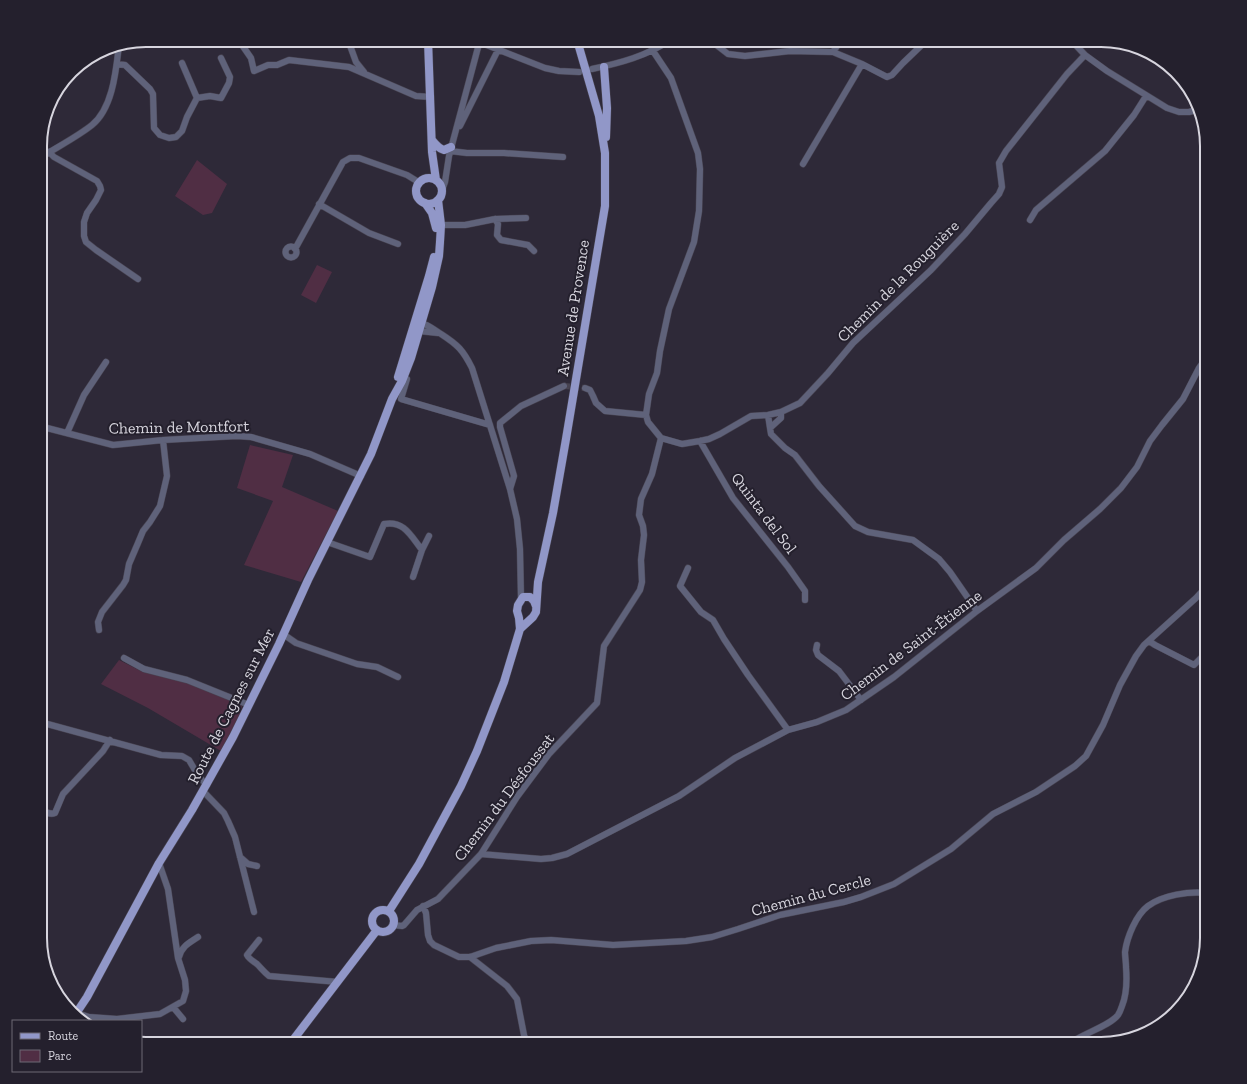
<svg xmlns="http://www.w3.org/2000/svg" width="1247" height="1084" viewBox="0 0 1247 1084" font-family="'Zilla Slab',serif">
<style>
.green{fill:#502e44}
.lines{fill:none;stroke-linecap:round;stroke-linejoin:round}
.minor-tunnel{stroke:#474351;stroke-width:6;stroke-dasharray:6 3;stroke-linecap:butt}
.minor-casing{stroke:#494553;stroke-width:7}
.major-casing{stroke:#494553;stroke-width:9}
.minor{stroke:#5f627a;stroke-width:6}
.major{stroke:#9197c8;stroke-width:8}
.labels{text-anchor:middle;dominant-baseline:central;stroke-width:4;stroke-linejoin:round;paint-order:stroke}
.street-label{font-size:16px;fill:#d7d5de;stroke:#24202d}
.rim{fill:none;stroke:#d7d5de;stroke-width:2}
</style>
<rect width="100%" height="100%" fill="#2e2938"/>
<path class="green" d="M197 160 227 184 212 213 203 215 175 196Z
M317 265 332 272 316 303 301 295Z
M250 445 293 455 282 487 338 511 301 582 244 565 273 501 237 488Z
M119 660 143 672 176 679 209 690 242 706 241 712 221 751 148 708 101 684Z"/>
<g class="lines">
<path class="minor-tunnel" d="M564 386 585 388"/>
<g class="minor-casing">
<path id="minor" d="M241 40 242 45 251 58 254 71 268 65H277L289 60 349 67 416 96 431 97
M348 40 356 62 364 72
M710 40 728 54 745 56 790 51 833 52 862 64 887 77 892 75 903 63 927 40
M1071 40 1085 55 1107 71 1167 108 1179 112H1189L1200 109
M479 42 545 68 559 71 579 72
M833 52 841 40
M182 63 197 98
M117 64 125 65 150 89 153 94 154 128 160 135 169 138 176 137 182 131 187 117 197 98 210 96 221 98 229 83 230 77 221 58
M592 69C620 63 647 56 670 40
M460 126 503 40
M450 151 467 153H504L563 157
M49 152 54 157 97 181 100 186 101 190 96 200 87 213 84 222V236L86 242 96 250 138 279
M40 158C57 147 77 137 92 125 113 108 116 70 119 45
M803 164 862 64
M442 190 445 182 449 156 480 40
M319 204 369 233 398 244
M495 219 498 224 497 235 501 240 528 245 534 251
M1030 220 1036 210 1105 151 1134 115 1146 96
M441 225H465L495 219 526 218
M285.5 252a5.5 5.5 0 1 1 11 0a5.5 5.5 0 1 1-11 0Z
M295 249 343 162 350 158H359L407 175 420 183
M421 323C429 325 434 330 441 334 458 345 463 350 472 368L510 489 517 519 520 549 521 599
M418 327 419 331 438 333
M400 376 407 379 401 399 490 425
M585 388 590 390 593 396 596 403 605 411 646 415
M768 415 770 428 781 418V412
M40 428H47L113 445 163 440 237 436 251 437 310 454 361 476
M770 428 771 434 785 448 795 455 819 486 855 526 868 532 913 540 939 559 950 572 977 611
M67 433 84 395 106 362
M661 438 682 444 700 441 709 439 720 434 751 416 768 415 781 412 800 403 828 373 853 343 931 270 965 234 991 203 999 194 1002 187 999 163 1006 151 1067 74 1085 55
M700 441 733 498 788 567 805 591V600
M510 489 514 476 500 427V423L521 406 564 386
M327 542 370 557 384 524C404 520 411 536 422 550L413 577
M422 550 429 536
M688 568 680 586 701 612 713 620 724 639 748 675 788 730
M99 630 98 622 102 612 123 585 126 580 129 564 138 543 143 531 150 522 160 506 167 476 163 440
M283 634 296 643 357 664 377 667 398 677
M1149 641 1155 645 1194 665 1202 657 1207 658
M817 645 816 650 818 655 839 671 861 700
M124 658 144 669 187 680 249 705
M40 722 161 755 182 756 189 760 199 777 207 785
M203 791 224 813 228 821 235 837 254 912
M40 809C45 812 50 815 55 813L63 794 103 751 110 740
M481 854 541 859 552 858 567 854 679 796 735 758 788 730 817 722 846 710 894 677 977 611 1036 568 1064 540 1100 509 1121 488 1137 467 1150 441 1162 425 1183 399 1199 368 1207 357
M240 857 248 864 257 866
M423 906 426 913 428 935 430 941 434 945 459 957H470L496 948 531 941 551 940 613 945 686 941 712 937 738 929 780 915 844 902 861 897 894 884 951 849 993 814 1036 792 1075 766 1086 756 1103 725 1120 685 1136 656 1144 645 1196 598 1207 586
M393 925 402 926 404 925 417 910 438 899 481 854 517 797 549 754 597 703 604 646 640 590 642 582 641 560 644 535 643 526 639 515 641 499 652 474 661 438 648 422 646 415 649 394 657 373 660 351 669 309 694 242 699 211 700 169 698 153 671 78 653 51
M259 940 247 955C249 959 253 961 257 964 261 968 264 972 269 976L338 982
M179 957C182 946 189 943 198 937
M470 957 507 986 517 999 524 1035 527 1044
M173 1007 183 1019
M77 1013 89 1017 117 1019 160 1014 183 1001 186 991 185 980 178 958 168 889 159 863
M1069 1044C1081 1034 1110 1026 1118 1015 1120 1012 1121 1009 1122 1006 1127 994 1127 980 1126 967 1126 962 1125 956 1125 952 1127 937 1136 915 1148 906 1163 895 1189 891 1207 893"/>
</g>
<g class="major-casing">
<path id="major" d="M428 40 432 152 436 180
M604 67 607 108 606 137
M432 140C436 145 438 148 444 150L451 147
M416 191a13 13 0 1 1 26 0a13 13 0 1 1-26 0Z
M425 203 432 213 436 228
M398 377 429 276 434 257
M520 629 533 617 536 612 538 582 553 513 566 439 605 206V153L599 116 577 40
M372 921a11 11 0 1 1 22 0a11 11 0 1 1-22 0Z
M389 911 419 864 461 786 477 751 504 682 520 629 519 618 517 611 518 605 523 597H530L534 601 536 606
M75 1015 87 997 159 863 192 810 233 737 279 644 308 580 371 454 392 399 402 381 411 358 432 287 439 256 440 242 441 225 438 200
M290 1044 377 930"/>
</g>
<use href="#minor" class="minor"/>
<use href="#major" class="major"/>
</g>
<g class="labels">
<g class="street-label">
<text transform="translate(898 281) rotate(-45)">Chemin de la Rouguière</text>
<text transform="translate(573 308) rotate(-81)">Avenue de Provence</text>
<text transform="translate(179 427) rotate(-1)">Chemin de Montfort</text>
<text transform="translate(764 513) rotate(53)">Quinta del Sol</text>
<text transform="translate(911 645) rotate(-37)">Chemin de Saint-Étienne</text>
<text transform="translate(231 706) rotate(-63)">Route de Cagnes sur Mer</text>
<text transform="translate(504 797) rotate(-53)">Chemin du Désfoussat</text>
<text transform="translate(811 895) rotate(-15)">Chemin du Cercle</text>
</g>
</g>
<path d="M0 0H1247V1084H0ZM146 47H1101A99 99 0 0 1 1200 146V938A99 99 0 0 1 1101 1037H146A99 99 0 0 1 47 938V146A99 99 0 0 1 146 47Z" fill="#24202d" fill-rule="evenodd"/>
<path class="rim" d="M146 47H1101A99 99 0 0 1 1200 146V938A99 99 0 0 1 1101 1037H146A99 99 0 0 1 47 938V146A99 99 0 0 1 146 47Z"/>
<rect x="12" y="1020" width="130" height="52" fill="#24202d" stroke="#6c6874"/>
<rect x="20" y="1033" width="20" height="6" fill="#9197c8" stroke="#6c6874"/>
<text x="48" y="1040" font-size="12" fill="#d7d5de">Route</text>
<rect x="20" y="1050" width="20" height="12" fill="#502e44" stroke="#6c6874"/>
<text x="48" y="1060" font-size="12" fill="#d7d5de">Parc</text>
</svg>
